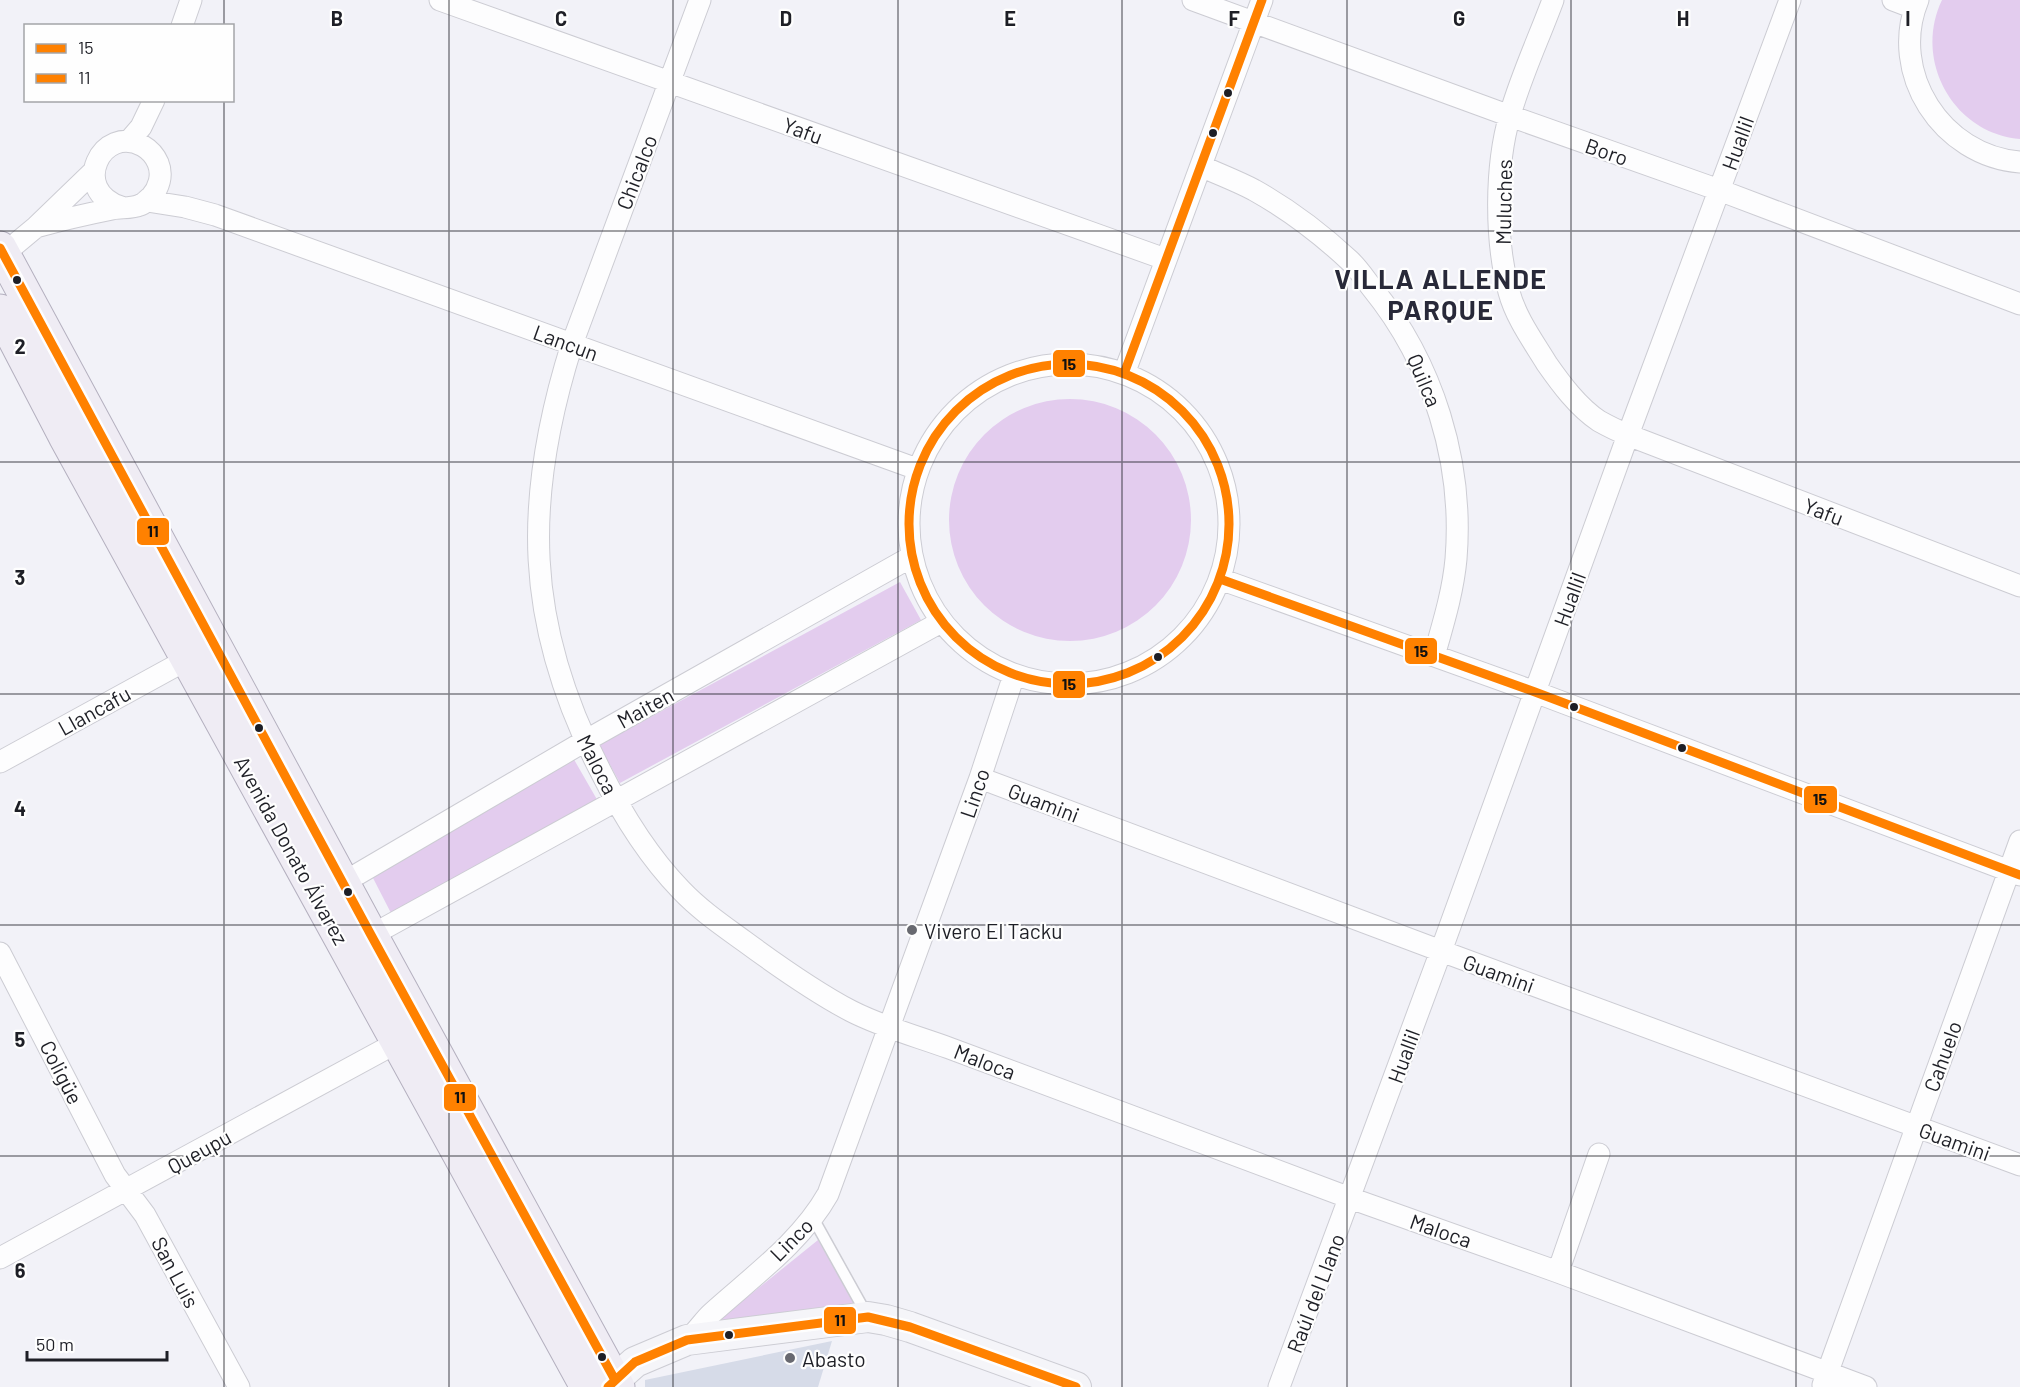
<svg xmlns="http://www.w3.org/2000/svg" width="2020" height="1387" viewBox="0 0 2020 1387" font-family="Barlow,sans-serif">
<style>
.green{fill:#e3ccee}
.building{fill:#d6dbe8}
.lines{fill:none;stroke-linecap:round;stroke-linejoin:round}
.service-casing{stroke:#ccccd3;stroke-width:13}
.minor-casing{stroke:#ccccd3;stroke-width:23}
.secondary-casing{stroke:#ccccd3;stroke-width:32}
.primary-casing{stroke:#b4b0bf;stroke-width:35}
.service{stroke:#fdfdfe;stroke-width:10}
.minor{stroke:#fdfdfe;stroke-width:21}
.secondary{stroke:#f5f5f9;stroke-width:30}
.primary{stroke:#efecf4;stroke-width:33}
.bus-1-casing{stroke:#fefefe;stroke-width:14}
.bus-2-casing{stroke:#fefefe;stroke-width:14}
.bus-1{stroke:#ff8100;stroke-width:9}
.bus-2{stroke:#ff8100;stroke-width:9}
.grid{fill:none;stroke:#1e1f26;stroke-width:1.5;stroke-opacity:0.55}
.bus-dot{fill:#1e1f26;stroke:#fefefe;stroke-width:2}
.poi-dot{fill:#686970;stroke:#fefefe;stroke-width:2}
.labels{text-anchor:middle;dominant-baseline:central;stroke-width:4.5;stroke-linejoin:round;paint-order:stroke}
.street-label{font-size:21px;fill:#1e1f26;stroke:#fefefe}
.poi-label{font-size:21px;fill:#1e1f26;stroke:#fefefe;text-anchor:start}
.district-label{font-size:27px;font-weight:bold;letter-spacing:1.5px;fill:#282939;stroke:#fefefe}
.grid-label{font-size:20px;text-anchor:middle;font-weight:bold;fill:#1e1f26;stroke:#fefefe;stroke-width:4.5;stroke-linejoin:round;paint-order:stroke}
.line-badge{stroke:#fefefe;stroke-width:2}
.pale-badge-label{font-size:16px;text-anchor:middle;font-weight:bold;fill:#111}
</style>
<rect width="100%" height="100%" fill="#f2f2f8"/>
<path class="green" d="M1942 0H2020V139C1953 133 1913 60 1942 0Z
M949 520a121 121 0 1 1 242 0a121 121 0 1 1-242 0Z
M900 582 921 620 620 783 599 745Z
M572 756 599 803 392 915 373 878Z
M818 1240 863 1318 709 1328Z"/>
<path class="building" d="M832 1341 818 1387H645V1380Z"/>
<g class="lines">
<g class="service-casing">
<path id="service" d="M813 1218 867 1315"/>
</g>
<g class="minor-casing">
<path id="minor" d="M440 0 1165 259
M700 0 572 344C523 499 524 623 600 770 621 812 648 856 681 890 700 910 722 925 744 941 778 966 813 991 851 1011 882 1027 916 1036 949 1048L1350 1198 1558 1272 1866 1387
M1193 0 1510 116 1719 190 2020 304
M1553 0C1539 38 1521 76 1510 115 1495 166 1495 241 1509 292 1516 318 1533 341 1547 364 1561 384 1578 407 1599 421 1608 426 1618 431 1628 435L2020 586
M1893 0 1914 8
M1918 0C1888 73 1942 156 2020 162
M182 26 191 0
M129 141 141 127 154 100
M1201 166C1218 174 1237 181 1254 190 1288 209 1321 234 1349 260 1358 268 1365 279 1372 288 1433 363 1464 462 1456 559 1453 592 1443 624 1434 656
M147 201 185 207 215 215 917 469
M36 227C61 220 87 214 112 209 121 207 131 209 140 205 144 204 147 200 151 197 159 188 163 175 158 163 155 156 150 150 143 146 102 123 69 190 121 207
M0 257 36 227 94 171
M909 524a160 160 0 1 1 320 0a160 160 0 1 1-320 0Z
M1125 371 1262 0
M1220 579 1535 692 2020 875
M0 762 188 659
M980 778 1441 951 2020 1165
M334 888 585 741 911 557
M361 941 941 622
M0 953 115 1175 145 1215 239 1387
M0 1258 398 1042
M1558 1272 1599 1154
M687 1340C697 1332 703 1321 712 1313 753 1276 801 1242 828 1194L980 778 1014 675
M1823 1385 2020 841
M1279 1387 1441 951 1628 435 1790 0"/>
</g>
<g class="secondary-casing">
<path id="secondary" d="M615 1380 635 1362 687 1340 868 1317 886 1320 910 1327 1076 1387"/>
</g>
<g class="primary-casing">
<path id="primary" d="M0 248 371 935 618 1387
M0 311 65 436 587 1387"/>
</g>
<use href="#service" class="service"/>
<use href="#minor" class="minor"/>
<use href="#secondary" class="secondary"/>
<use href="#primary" class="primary"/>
<g class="bus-1-casing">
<path id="bus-1" d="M909 524a160 160 0 1 1 320 0a160 160 0 1 1-320 0Z
M1125 371 1262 0
M1220 579 1535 692 2020 875"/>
</g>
<g class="bus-2-casing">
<path id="bus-2" d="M0 248 371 935 615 1380
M608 1387 635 1362 687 1340 868 1317 910 1327 1076 1387"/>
</g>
<use href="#bus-1" class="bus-1"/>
<use href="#bus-2" class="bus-2"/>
</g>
<path class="grid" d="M224 0V26M449 0V1387M673 0V1387M898 0V1387M1122 0V1387M1347 0V1387M1571 0V1387M1796 0V1387M224 100V1387M0 231H2020M0 462H2020M0 694H2020M0 925H2020M0 1156H2020"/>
<g class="bus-dot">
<circle cx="1228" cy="93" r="5"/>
<circle cx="1213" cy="133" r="5"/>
<circle cx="17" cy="280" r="5"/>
<circle cx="1158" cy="657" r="5"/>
<circle cx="1574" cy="707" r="5"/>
<circle cx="259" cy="728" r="5"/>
<circle cx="1682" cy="748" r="5"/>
<circle cx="348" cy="892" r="5"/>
<circle cx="729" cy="1335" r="5"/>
<circle cx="602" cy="1357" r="5"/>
</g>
<g class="poi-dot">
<circle cx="912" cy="930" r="6"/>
<circle cx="790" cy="1358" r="6"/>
</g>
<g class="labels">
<g class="street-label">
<text transform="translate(803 130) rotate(20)">Yafu</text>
<text transform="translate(1737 143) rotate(-70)">Huallil</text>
<text transform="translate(1607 151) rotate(19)">Boro</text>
<text transform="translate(636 172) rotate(-69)">Chicalco</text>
<text transform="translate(1503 202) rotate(-89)">Muluches</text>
<text transform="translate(566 342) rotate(20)">Lancun</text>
<text transform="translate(1425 380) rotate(67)">Quilca</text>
<text transform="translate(1824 511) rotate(21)">Yafu</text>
<text transform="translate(1569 599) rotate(-70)">Huallil</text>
<text transform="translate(645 707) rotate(-29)">Maiten</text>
<text transform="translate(94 710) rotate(-29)">Llancafu</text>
<text transform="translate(598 764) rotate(63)">Maloca</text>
<text transform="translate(974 793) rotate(-71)">Linco</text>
<text transform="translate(1044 802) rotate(21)">Guamini</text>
<text transform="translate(292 850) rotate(61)">Avenida Donato Álvarez</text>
<text transform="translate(1499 973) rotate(20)">Guamini</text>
<text transform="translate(1403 1056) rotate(-70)">Huallil</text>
<text transform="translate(1942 1056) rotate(-70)">Cahuelo</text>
<text transform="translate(985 1061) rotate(21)">Maloca</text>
<text transform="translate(62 1072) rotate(63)">Coligüe</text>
<text transform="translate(1955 1141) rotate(20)">Guamini</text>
<text transform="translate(199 1151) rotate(-29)">Queupu</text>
<text transform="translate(1441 1230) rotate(19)">Maloca</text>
<text transform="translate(791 1239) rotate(-45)">Linco</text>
<text transform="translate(176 1272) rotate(62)">San Luis</text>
<text transform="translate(1315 1293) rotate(-69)">Raúl del Llano</text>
</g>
<g class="poi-label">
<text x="924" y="930">Vivero El Tacku</text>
<text x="802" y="1358">Abasto</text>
</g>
<g class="district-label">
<text x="1441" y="278">VILLA ALLENDE<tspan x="1441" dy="31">PARQUE</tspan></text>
</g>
</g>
<g class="grid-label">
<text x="337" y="26">B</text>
<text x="561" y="26">C</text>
<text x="786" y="26">D</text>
<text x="1010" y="26">E</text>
<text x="1234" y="26">F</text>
<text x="1459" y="26">G</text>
<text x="1683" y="26">H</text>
<text x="1908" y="26">I</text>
<text x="20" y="354">2</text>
<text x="20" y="585">3</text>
<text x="20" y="816">4</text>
<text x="20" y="1047">5</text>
<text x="20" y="1278">6</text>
</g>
<g class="line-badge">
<rect x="1052" y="349" width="34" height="29" rx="6" fill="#ff8100"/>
<rect x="136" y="517" width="34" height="29" rx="6" fill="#ff8100"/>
<rect x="1404" y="637" width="34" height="28" rx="6" fill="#ff8100"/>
<rect x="1052" y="670" width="34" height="29" rx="6" fill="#ff8100"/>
<rect x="1803" y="785" width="35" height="29" rx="6" fill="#ff8100"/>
<rect x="443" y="1083" width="34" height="29" rx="6" fill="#ff8100"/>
<rect x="823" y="1306" width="34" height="29" rx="6" fill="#ff8100"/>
</g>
<g class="pale-badge-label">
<text x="1069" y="370">15</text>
<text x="153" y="537">11</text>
<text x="1421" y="657">15</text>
<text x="1069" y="690">15</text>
<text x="1820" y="805">15</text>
<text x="460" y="1103">11</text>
<text x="840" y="1326">11</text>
</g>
<rect x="24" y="24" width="210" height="78" fill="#fefefe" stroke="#a4a5a8" stroke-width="1.5"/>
<rect x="36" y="44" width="30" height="9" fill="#ff8100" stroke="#a4a5a8" stroke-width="1.5"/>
<text x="78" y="54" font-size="18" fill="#1e1f26">15</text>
<rect x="36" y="74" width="30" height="9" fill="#ff8100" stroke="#a4a5a8" stroke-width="1.5"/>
<text x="78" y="84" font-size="18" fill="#1e1f26">11</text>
<path d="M27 1351v9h140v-9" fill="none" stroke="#1e1f26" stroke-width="3"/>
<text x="36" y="1351" font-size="18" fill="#1e1f26" stroke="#fefefe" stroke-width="4.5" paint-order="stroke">50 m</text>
</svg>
